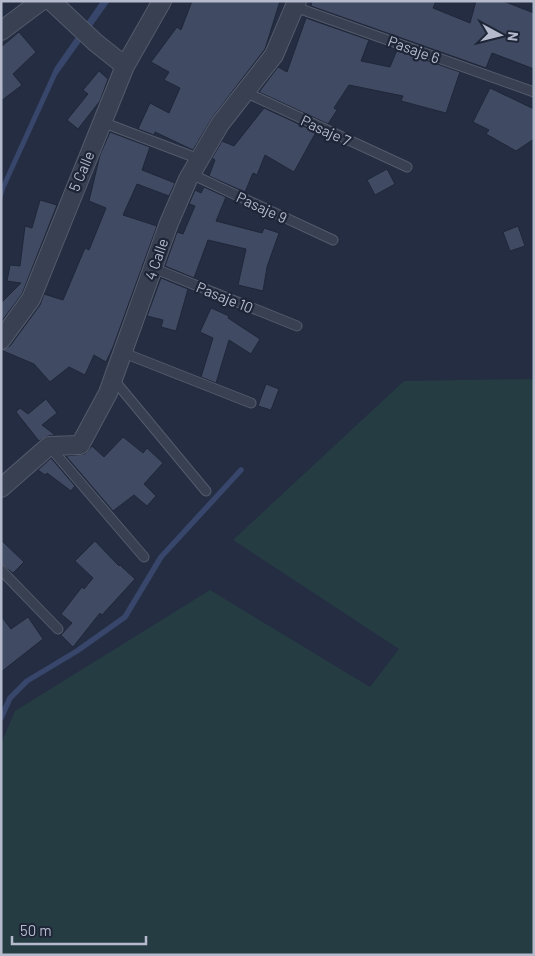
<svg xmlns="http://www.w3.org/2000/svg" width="535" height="956" viewBox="0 0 535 956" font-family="Barlow,sans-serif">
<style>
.green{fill:#263c43}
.water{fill:#37466a}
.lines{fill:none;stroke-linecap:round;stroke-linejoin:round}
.stream{stroke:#37466a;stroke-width:5.5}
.building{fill:#404a62;stroke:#1f2739}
.lane-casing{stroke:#535b6c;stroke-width:11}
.street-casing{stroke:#535b6c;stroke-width:20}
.lane{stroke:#394051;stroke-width:9}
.street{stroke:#394051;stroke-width:18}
.labels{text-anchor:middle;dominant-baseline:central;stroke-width:4.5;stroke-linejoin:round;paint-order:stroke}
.street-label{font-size:15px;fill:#b5bbcc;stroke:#1d2537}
</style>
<rect width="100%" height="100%" fill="#242d42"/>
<path class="green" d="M534 379V955H1V744L15 711 210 590 370 687 399 649 233 540 404 381Z"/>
<path class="water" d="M101 1H110L57 75 5 189 1 203V186L55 67Z"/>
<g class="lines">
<path class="stream" d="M1 718 10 698 27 681 77 651 125 617 161 557 241 470"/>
</g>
<path class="building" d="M192 1H280L265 49 212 118 193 150 155 132 154 135 138 129 150 103 169 113 180 88 164 80 169 72 151 62 177 27 181 30Z
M312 1H436L433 8 470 23 476 1H503L534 13V69L492 53 486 68 311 6Z
M306 18 369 40 361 61 390 67 397 50 460 72 446 113 401 101 403 96 349 85 334 108 337 110 328 124 259 92 278 67 287 72Z
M19 32 36 52 13 74 22 85 1 101V47Z
M99 71 108 79 100 101 78 129 67 120 88 94 83 90Z
M490 88 534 109V139L516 151 486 134 489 130 473 122Z
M264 108 316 132 294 172 265 155 257 175 253 173 245 192 209 176 215 160 212 158 222 141 234 146Z
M110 132 150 147 142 170 175 183 169 196 137 184 123 215 157 226 113 347 106 362 94 355 85 375 69 367 50 382 34 364 1 350 10 346 40 305 44 294 63 300 85 248 89 250 106 208 89 201 100 155Z
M387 169 395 184 375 195 367 180Z
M204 187 226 197 216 221 262 233 264 228 279 233 267 267 263 291 238 285 246 249 208 240 194 278 165 266 177 232 183 234 195 206 189 204 195 190 201 193Z
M40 200 57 205 22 294 1 322V303L21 283 7 281 10 265 20 266 25 226 32 228Z
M518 226 525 246 510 251 503 232Z
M161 278 188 289 176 331 161 327 163 320 147 316Z
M211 308 229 316 228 318 260 339 251 354 229 340 216 383 201 377 213 338 200 332Z
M266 384 279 389 271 410 258 406Z
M46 399 57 413 42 425 55 435 48 436 39 441 16 412 20 408 28 414Z
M123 437 143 453 147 448 163 463 144 484 156 496 147 506 134 495 113 511 66 456 85 454 92 446 104 457Z
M51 458 75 486 71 491 47 473 45 475 38 470Z
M1 540 24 562 13 573 1 564Z
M95 541 119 566 120 565 135 579 102 615 100 613 73 647 61 635 72 623 61 614 82 587 84 589 93 578 75 561Z
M1 616 11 629 28 617 43 639 1 672Z"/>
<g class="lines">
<g class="lane-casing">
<path id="lane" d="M295 7 534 92
M245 92 407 167
M102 122 199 159
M191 174 333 240
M153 268 297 326
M124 353 251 403
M114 380 206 491
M49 446 144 557
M1 570 58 629"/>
</g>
<g class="street-casing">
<path id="street" d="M51 1 96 43 125 66
M1 31 41 1
M1 340 31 299 125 66 162 1
M1 488 49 446 80 445 108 393 169 223 188 179 220 124 274 55 297 1"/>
</g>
<use href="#lane" class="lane"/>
<use href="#street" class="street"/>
</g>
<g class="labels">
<g class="street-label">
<text transform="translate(414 49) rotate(20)">Pasaje 6</text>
<text transform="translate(326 130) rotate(25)">Pasaje 7</text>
<text transform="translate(81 171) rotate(-67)">5 Calle</text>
<text transform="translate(262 207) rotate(25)">Pasaje 9</text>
<text transform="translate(156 259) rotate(-71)">4 Calle</text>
<text transform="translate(225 297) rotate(22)">Pasaje 10</text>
</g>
</g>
<rect width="535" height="956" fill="none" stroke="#b5bbcc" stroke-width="5"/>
<g transform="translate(500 35) rotate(97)" stroke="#1d2537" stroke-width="4" paint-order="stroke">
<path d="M0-4L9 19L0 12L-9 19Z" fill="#b5bbcc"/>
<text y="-8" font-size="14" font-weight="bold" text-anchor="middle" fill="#b5bbcc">N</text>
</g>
<path d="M12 936v8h134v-8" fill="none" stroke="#b5bbcc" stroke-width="2.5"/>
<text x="20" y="936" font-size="15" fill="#b5bbcc" stroke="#1d2537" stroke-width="4" paint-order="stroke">50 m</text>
</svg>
